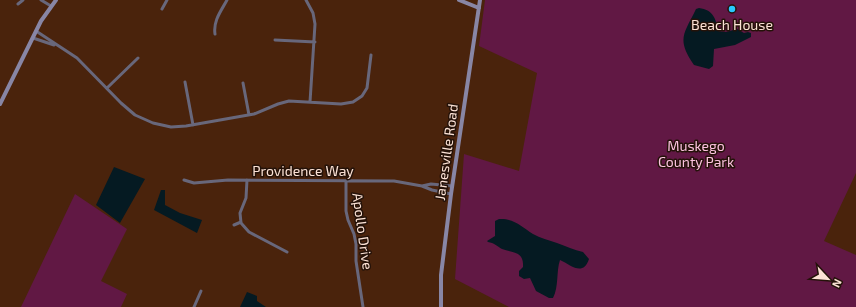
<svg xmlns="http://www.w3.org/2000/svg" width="856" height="307" viewBox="0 0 856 307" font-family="'Exo 2',sans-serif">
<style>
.green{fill:#611844}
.water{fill:#051a22}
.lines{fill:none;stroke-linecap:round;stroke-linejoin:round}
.street{stroke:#68677b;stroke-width:3}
.secondary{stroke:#8886a5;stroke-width:4}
.poi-dot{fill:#28c8ff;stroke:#241209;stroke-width:1.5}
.labels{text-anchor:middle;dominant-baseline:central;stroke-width:3;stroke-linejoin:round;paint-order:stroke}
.poi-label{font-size:14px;fill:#fce2d5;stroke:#241209}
.park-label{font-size:14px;fill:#fcc2df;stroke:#241209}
.street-label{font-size:14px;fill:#fce2d5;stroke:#241209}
</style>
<rect width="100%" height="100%" fill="#4a230c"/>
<path class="green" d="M485 0H856V173L824 241 856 255V307H509L455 279 464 154 519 171 537 73 479 46Z
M75 194 127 229 101 281 127 294 121 307H21Z"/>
<path class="water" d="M699 8C713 10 716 18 718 31L726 32 737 29 744 33 748 32 751 33V37L735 45 714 49 713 66 709 69 694 65C676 39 684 34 696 9Z
M114 167 145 179 120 223 96 205Z
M161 190H165V205L180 213 202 220 197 233 154 210Z
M499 219C514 218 522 227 533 234 540 238 549 240 557 243 566 246 574 250 583 252L589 259C583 277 571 265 560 260 556 272 559 286 553 298H549L536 291 530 278 524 279 519 276V271L523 267C524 251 513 253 502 249 497 246 494 243 488 242L487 241 495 236V221Z
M247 292 257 296V301L266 307H240Z"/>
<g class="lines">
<path class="street" d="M41 0 51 6
M306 0 313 13 315 24 310 102
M18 4 23 0
M162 9 167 0
M36 31 77 58 121 103 135 115 153 123 171 127 186 126 254 114 278 104 289 101 341 104 353 102 362 96 367 88 371 55
M215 34C213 21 221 11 227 0
M33 38 54 45
M275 40 315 42
M185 82 193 125
M243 83 249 115
M107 88 138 58
M184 180 194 183 228 180 394 181 422 186 432 190 451 194
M247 180 246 198 240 213 241 223 249 232 287 252
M346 181V211L348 220 354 234 356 244V261L363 307
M422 186 431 184 452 186
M234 225 241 222
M194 307 201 291"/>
<path class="secondary" d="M459 0 479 8
M0 104 41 21 56 0
M441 307V275L451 194 480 0"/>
</g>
<circle class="poi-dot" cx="732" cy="9" r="4"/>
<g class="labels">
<g class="poi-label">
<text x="732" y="24">Beach House</text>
</g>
<g class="park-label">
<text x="696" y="145">Muskego<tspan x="696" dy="16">County Park</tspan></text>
</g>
<g class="street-label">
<text transform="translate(446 152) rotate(-82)">Janesville Road</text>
<text x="303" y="170">Providence Way</text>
<text transform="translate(363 231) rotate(82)">Apollo Drive</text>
</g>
</g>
<g transform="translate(828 279) rotate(116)" stroke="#241209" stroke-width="3" paint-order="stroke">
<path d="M0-3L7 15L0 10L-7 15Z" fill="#fce2d5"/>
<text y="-6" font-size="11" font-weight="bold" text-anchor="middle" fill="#fce2d5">N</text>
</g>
</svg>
